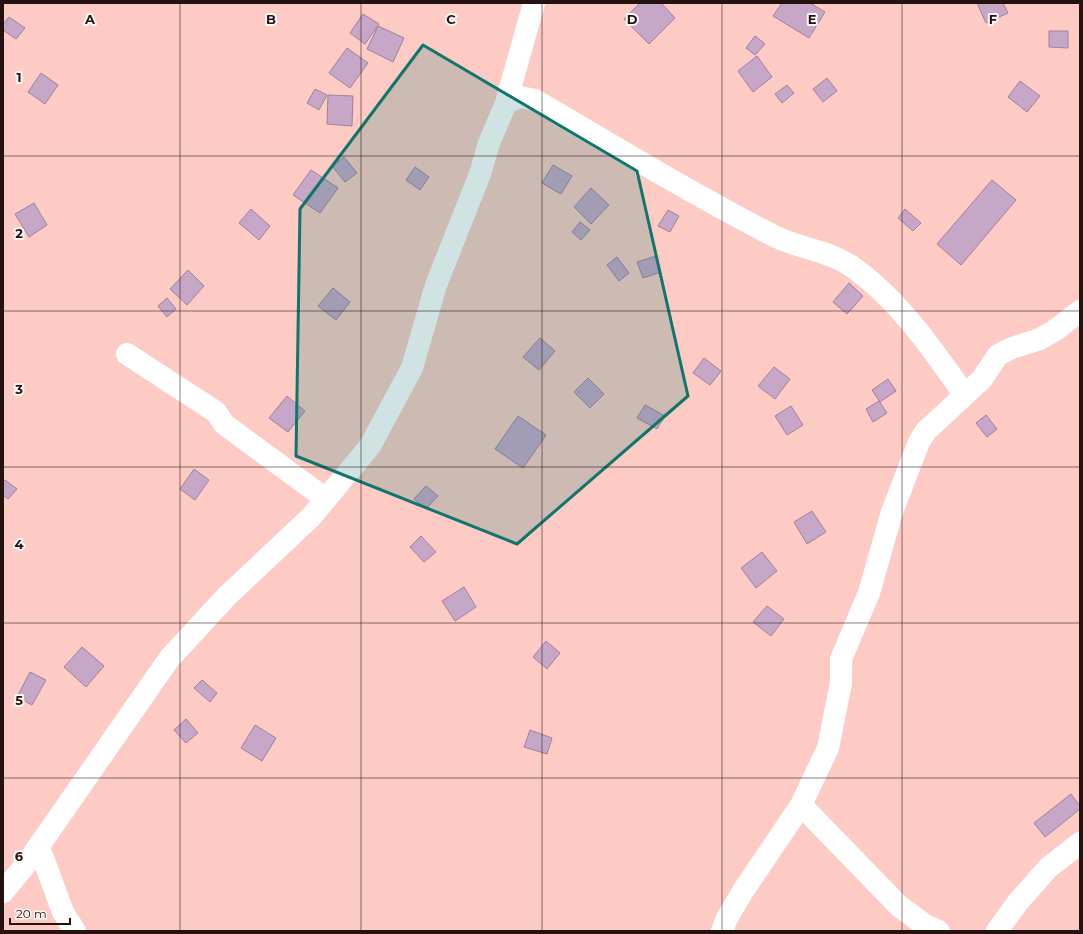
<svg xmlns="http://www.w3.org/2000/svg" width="1083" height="934" viewBox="0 0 1083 934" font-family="Montserrat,sans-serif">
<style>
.building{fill:#c7a7c7;stroke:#9f809e}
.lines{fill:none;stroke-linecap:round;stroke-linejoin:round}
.street{stroke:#fff;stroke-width:22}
.marked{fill:#0f766e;fill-opacity:0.2;stroke:#0f766e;stroke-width:3;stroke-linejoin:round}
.grid{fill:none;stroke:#231210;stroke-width:1;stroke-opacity:0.55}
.grid-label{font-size:13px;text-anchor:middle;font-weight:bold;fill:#231210;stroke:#fdf8f7;stroke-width:4;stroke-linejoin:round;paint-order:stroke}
</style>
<rect width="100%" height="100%" fill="#fdcbc4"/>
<path class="building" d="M640 3H661L675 18 649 44 624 19Z
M782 3H810L825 12 809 38 773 16Z
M977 3H1003L1008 13 986 23Z
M363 14 379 24 365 44 350 33Z
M9 17 25 28 16 39 3 30V24Z
M378 26 404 38 393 62 367 49Z
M1049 31H1068V48L1049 47Z
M755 36 765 44 755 55 746 48Z
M347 48 368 63 350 88 329 73Z
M757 56 772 77 753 92 738 71Z
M41 73 58 85 45 104 28 92Z
M827 78 837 91 823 102 813 89Z
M1020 81 1040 96 1027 112 1008 97Z
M787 85 794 93 782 103 775 94Z
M315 89 327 95 319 110 307 103Z
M328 95 353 96 352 126 327 124Z
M344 157 357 173 345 182 332 166Z
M553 165 572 176 561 194 542 183Z
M415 167 429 177 420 190 406 180Z
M311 170 338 188 320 213 293 195Z
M992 180 1016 200 961 265 937 244Z
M591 188 609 205 591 224 574 207Z
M34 203 47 225 29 237 15 214Z
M251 209 270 226 259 240 239 223Z
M905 209 921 223 913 231 898 218Z
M668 210 679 216 670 232 658 226Z
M580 222 590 230 581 240 572 232Z
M656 256 661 272 643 278 637 262Z
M617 257 629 273 619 281 607 265Z
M188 270 204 286 187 305 170 289Z
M849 283 863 296 847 314 833 302Z
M333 288 350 302 336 320 318 306Z
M167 298 176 309 167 317 158 306Z
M540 338 555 351 539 370 523 357Z
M704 358 721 371 710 385 693 373Z
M774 367 790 379 775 399 758 386Z
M588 378 604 394 590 408 574 392Z
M888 379 896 391 880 402 872 390Z
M287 396 305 411 288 432 269 418Z
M879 401 887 413 873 422 866 409Z
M645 405 665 416 657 429 637 418Z
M791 406 803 425 787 435 775 416Z
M986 415 997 429 987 437 976 423Z
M518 416 546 435 523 468 495 449Z
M194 469 209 480 195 500 180 489Z
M5 480 17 489 8 499 3 495V483Z
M426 486 438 496 426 509 414 499Z
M812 511 826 532 807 544 794 522Z
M421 536 436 552 424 562 410 547Z
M762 552 777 571 756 588 741 568Z
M464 587 476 607 455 621 442 601Z
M767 606 784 619 771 636 753 622Z
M546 641 560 653 547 669 533 657Z
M82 647 104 666 86 687 64 667Z
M30 672 46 680 32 705 17 697Z
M202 680 217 693 210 702 194 688Z
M186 719 198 733 186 743 174 730Z
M255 725 276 738 262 761 241 748Z
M530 730 552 738 547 754 524 747Z
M1071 794 1080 806V809L1045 837 1034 823Z"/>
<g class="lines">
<path class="street" d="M506 103 534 3
M127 354 216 412 224 424 326 499
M801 805 899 906 925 925 939 931
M39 847 63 912 75 931
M3 892 27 863 169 659 226 597 311 517 370 446 412 368 436 285 480 174 489 143 506 103 520 97 535 100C613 146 691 193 772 235 796 248 824 249 848 264 895 295 932 348 964 394
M722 931 727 918 743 891 801 805 828 748 841 683V659L869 593 892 512 919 442 926 431 982 379 998 355 1012 348 1040 339 1057 329 1080 311
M997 931 1018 902 1048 868 1080 843"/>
</g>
<path class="marked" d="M423 45 637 171 688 396 517 544 296 456 300 209Z"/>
<path class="grid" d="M180 3V931M361 3V931M542 3V931M722 3V931M902 3V931M3 156H1080M3 311H1080M3 467H1080M3 623H1080M3 778H1080"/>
<g class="grid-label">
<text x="90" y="24">A</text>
<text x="271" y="24">B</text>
<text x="451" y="24">C</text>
<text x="632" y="24">D</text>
<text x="812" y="24">E</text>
<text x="993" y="24">F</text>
<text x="19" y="82">1</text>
<text x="19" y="238">2</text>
<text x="19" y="394">3</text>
<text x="19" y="549">4</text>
<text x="19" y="705">5</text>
<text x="19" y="861">6</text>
</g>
<rect width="1083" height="934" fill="none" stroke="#231210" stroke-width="8"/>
<path d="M10 918v6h60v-6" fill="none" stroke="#231210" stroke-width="2"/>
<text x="16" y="918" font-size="12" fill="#231210" stroke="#fdf8f7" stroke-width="3" paint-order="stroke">20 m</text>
</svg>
